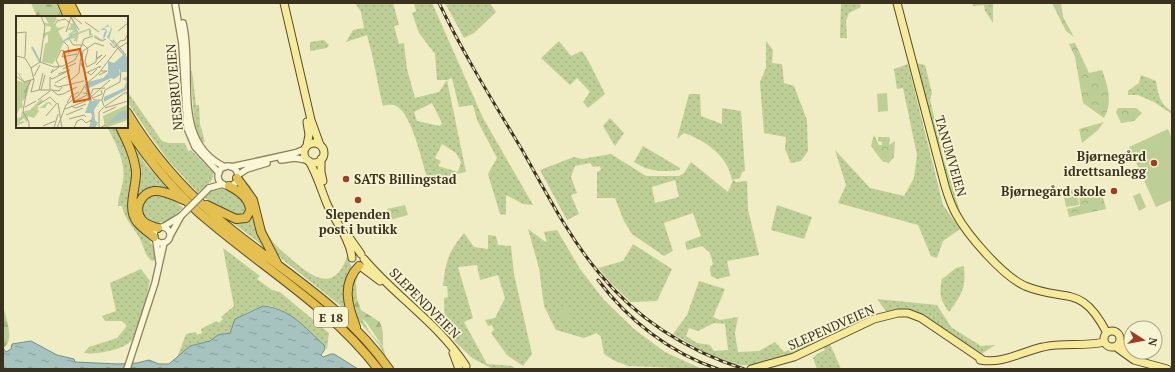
<svg xmlns="http://www.w3.org/2000/svg" width="1175" height="372" viewBox="0 0 1175 372" font-family="'PT Serif',serif">
<style>
.grass{fill:url(#grass-dots);fill-rule:evenodd}
.forest{fill:url(#forest-firs)}
.park{fill:url(#park-crowns)}
.garden{fill:#bdcf96}
.water{fill:url(#water-ripples);stroke:#6c9290}
.lines{fill:none;stroke-linecap:round;stroke-linejoin:round}
.minor-casing{stroke:#8c7e59;stroke-width:8}
.major-casing{stroke:#594b2d;stroke-width:9}
.highway-casing{stroke:#594b2d;stroke-width:10}
.minor{stroke:#faf7d7;stroke-width:5.5}
.major{stroke:#f5eb9a;stroke-width:7}
.highway{stroke:#e3c050;stroke-width:8}
.rail-casing{stroke:#3b321e;stroke-width:3}
.rail{stroke:#f7f4d3;stroke-width:1.5;stroke-dasharray:4.5;stroke-linecap:butt}
.minor-bridge-casing{stroke:#8c7e59;stroke-width:8;stroke-linecap:butt}
.minor-bridge{stroke:#faf7d7;stroke-width:5.5}
.poi-dot{fill:#9e3d26;stroke:#f7f4d3;stroke-width:1.5}
.labels{text-anchor:middle;dominant-baseline:central;stroke-width:3.5;stroke-linejoin:round;paint-order:stroke}
.shield{fill:#f7f4d3;stroke:#736c54;stroke-width:1}
.shield-label{font-size:12px;font-weight:bold;fill:#3b321e}
.street-label{font-size:13px;fill:#3b321e;stroke:#f7f4d3}
.poi-label{font-size:13px;font-weight:bold;fill:#3b321e;stroke:#f7f4d3;text-anchor:end}
.inset-river{fill:none;stroke:#a6c3c0;stroke-width:2}
.inset-road{fill:none;stroke:#a8a281;stroke-width:1}
.view{fill:#df570d;fill-opacity:0.15;stroke:#df570d;stroke-width:2}
.inset-edge{fill:none;stroke:#3b321e;stroke-width:2}
</style>
<defs>
<pattern id="grass-dots" width="8" height="8" patternUnits="userSpaceOnUse"><rect width="8" height="8" fill="#bdcf96"/><path d="M2 2h.1M6 6h.1" fill="none" stroke="#a3b281" stroke-width="1.8" stroke-linecap="round"/></pattern>
<pattern id="forest-firs" width="22" height="20" patternUnits="userSpaceOnUse"><rect width="22" height="20" fill="#bdcf96"/><path d="M5 1l3.5 6h-7zM16 11l3.5 6h-7z" fill="#a3b281"/></pattern>
<pattern id="park-crowns" width="20" height="18" patternUnits="userSpaceOnUse"><rect width="20" height="18" fill="#bdcf96"/><path d="M2 6a3 3 0 1 1 6 0M12 15a3 3 0 1 1 6 0" fill="none" stroke="#a3b281"/></pattern>
<pattern id="water-ripples" width="26" height="14" patternUnits="userSpaceOnUse"><rect width="26" height="14" fill="#a6c3c0"/><path d="M2 4q2-2 4 0t4 0M15 11q2-2 4 0t4 0" fill="none" stroke="#889f9b"/></pattern>
</defs>
<rect width="100%" height="100%" fill="#f0ecc3"/>
<path class="grass" d="M355 3H393L399 25 394 26 399 44 404 43 407 69 415 98 439 92 447 80H437L435 54 419 33 412 13 416 11 414 3H432L483 118 533 205 523 204 506 195V215L500 214 488 174 497 158 477 120 473 105 459 107 452 78 447 80 466 172 428 180C422 163 412 113 396 106 392 104 387 105 383 106 377 82 374 59 367 35L346 42 353 30 364 28 361 12ZM432 103 442 123 440 126 417 121 414 112ZM442 144 456 153 461 162 458 172 438 166 441 161 435 158Z
M445 3H490L496 12 474 33 464 38Z
M841 3H860L861 7 849 13 846 21 847 38H840Z
M972 3H993V23L985 11 984 5 973 6Z
M324 40 329 45 327 48 310 51V42Z
M559 41 571 56 582 51 589 62 605 94 588 108 583 102 590 92 577 78 570 85 541 58Z
M766 41 773 50 772 63 782 64 784 83 794 86 807 120 808 151 801 161 791 163 785 149 786 137 764 133 760 82 766 68Z
M916 63 925 65 932 93 930 99 943 157 962 218 950 194Z
M908 64 943 205 960 229 943 241 937 258 931 256 918 225 838 203 846 185 835 150 870 188 904 196 914 178 917 155 903 88 897 89 894 69Z
M190 71H192L196 105H199L200 124 205 142H201L195 127Z
M1141 75 1156 81C1158 94 1160 105 1172 111V114L1154 102 1138 95H1128V91L1139 83Z
M127 91 162 141 168 143H185L188 151 191 150 211 171 212 170C217 181 205 186 198 193L168 160 147 131 127 101Z
M689 94H700L701 116 722 124V108L741 111 745 171 742 172 740 178 732 180C728 156 706 141 684 133L677 139Z
M610 118 624 133 615 146 603 126Z
M107 127H117L127 148 134 171 130 203 155 250V260L152 261C145 256 144 247 140 239 134 227 125 221 122 206H118C118 197 122 189 123 181 126 162 116 143 107 127Z
M132 144 147 166 170 190 163 189 137 201Z
M643 146 680 168V170C662 172 649 172 634 162Z
M611 154 646 176H679L684 173 691 162 728 192 733 180 736 182 747 181 748 210 759 255 727 261 730 276 717 279 711 276 710 267 713 264 710 253 702 246 687 250 685 242 701 236 693 213 664 223 673 251 664 256 632 234 624 221 615 198H597V172L601 170 600 166 593 167 590 163 575 166 571 177 577 193 571 195 579 214 567 220 540 170 574 157 582 159ZM675 180 679 197 655 203 652 187Z
M246 181C262 200 258 214 268 234 273 244 281 250 289 257 311 277 335 295 348 254L349 262 353 268 346 310 283 260 271 247Z
M220 189 233 192 246 203 247 212 239 217 215 206 204 197 213 190Z
M156 193 173 199 183 208 166 222 151 223 142 215C141 201 144 199 156 193Z
M777 205 812 217 804 239 771 230Z
M252 213 268 252 257 241 221 214 233 220Z
M528 229 547 243 544 232 557 230 580 269 604 300 634 329 665 352 702 369 628 366 613 360 604 354 601 337 597 333 584 338 556 330 544 306 539 268Z
M464 233 474 247 488 249V235L496 236 498 245 511 246 514 274 532 354 523 366 507 355 491 333 494 330 492 325 488 326 485 320 495 318 505 298 498 275 480 280 477 265 458 267 473 318 464 322 487 364 512 366 516 369H493L472 358 445 332 444 298 448 297 447 286H443C446 260 448 253 464 233Z
M633 244 672 269 657 301 631 302 611 283 598 268 623 261Z
M223 248 260 276 257 279 272 290 280 292 329 333 327 349C316 337 281 301 263 306 258 307 240 316 236 319L230 333 218 335 210 341 190 346 177 358 186 334 196 332 197 335 202 333 201 329 216 321 219 323 223 319 221 317 234 306Z
M964 266C966 289 962 294 949 312 940 299 939 295 942 279L956 268Z
M141 269 150 281C147 293 139 333 131 341 123 350 95 355 84 353L89 347 117 338 127 326 122 321H105L102 316 116 311 110 283Z
M359 272 356 282 357 299 354 303V306L371 334 383 347 386 357 379 345 355 316 350 287Z
M699 281 725 289 713 317 720 320 738 317 735 333 738 352 759 351 775 342 784 352 802 344 815 342C796 353 763 367 740 365 716 362 693 345 673 334L687 315ZM714 323 725 324 728 350 714 351 710 345 697 343 686 336 689 328 698 331Z
M877 299 937 305 951 327 981 346 995 345 980 355 908 311H886Z
M830 344 841 369H817L813 358 817 354 825 350 823 346Z"/>
<path class="forest" d="M31 3H56L62 17H37Z
M357 299 361 310 380 322 383 332V347L366 322 359 317 357 310 353 305Z
M3 305C5 316 16 341 3 348Z"/>
<path class="park" d="M1052 3H1061L1063 17 1074 37 1066 31Z
M1075 43 1089 73 1102 70C1108 87 1113 102 1104 118L1083 103 1075 57 1069 44Z
M1118 108H1136L1142 113 1134 121 1121 123 1116 112Z
M1104 122 1098 130 1082 143 1079 129Z
M874 135 879 145H882V142L878 141V137H889L890 139 889 145 895 141 894 157 888 164 887 162H883L871 146Z
M1102 193 1106 209 1069 217 1067 209 1080 206 1079 198Z
M405 205 408 215 390 220 387 209Z"/>
<path class="garden" d="M887 93 888 111 878 112 877 94Z
M1168 129 1172 138V200L1156 207 1129 147Z
M1076 189 1079 205 1066 207 1063 191Z
M1140 193 1146 207 1139 211 1133 196Z
M567 305 571 318 562 321 558 307Z"/>
<path class="water" d="M263 306C290 308 305 328 324 345L325 349 321 355 323 357 331 354H334L358 369H3V348L6 352 11 349 12 344 31 341 57 355 74 359 75 362 118 364 137 363 149 360 159 364H169L190 346 210 341 218 335 230 333 235 319Z"/>
<g class="lines">
<g class="minor-casing">
<path id="minor" d="M175 3 182 44 187 128 195 147 219 173
M183 23C195 71 170 141 225 167
M281 160 295 158 307 160
M218 176a10 10 0 1 1 20 0a10 10 0 1 1-20 0Z
M231 167 295 153 305 149
M238 175 247 169 267 163
M209 188 223 184
M154 235a8 8 0 1 1 16 0a8 8 0 1 1-16 0Z
M163 227 181 216
M170 236 181 216
M156 241 159 262
M127 369 155 283 164 243"/>
</g>
<g class="major-casing">
<path id="major" d="M284 3 311 120 320 145
M897 3 945 186C948 196 951 205 956 214 968 236 1003 276 1025 286 1067 303 1081 283 1107 333
M304 153a10 10 0 1 1 20 0a10 10 0 1 1-20 0Z
M307 145 309 135 307 122
M321 159V172L323 181
M309 161C317 175 321 189 327 204 335 221 350 239 352 258
M349 237 361 254
M364 259C396 297 439 324 466 366
M360 266 380 281
M1104 339a8 8 0 1 1 16 0a8 8 0 1 1-16 0Z
M1120 341 1135 356
M1116 347 1134 360 1167 369
M453 353 459 369
M980 360C1004 364 1020 352 1043 347 1063 342 1084 347 1104 342
M751 369 794 357 874 319 898 313H908L921 318 983 360"/>
</g>
<g class="highway-casing">
<path id="highway" d="M62 3 68 17
M70 3 77 17
M127 112C151 152 180 186 215 216 274 267 344 304 389 369
M120 127C127 141 134 155 136 171 137 187 126 208 137 222 142 228 148 232 154 237
M127 127C150 163 178 196 211 223 268 271 332 309 378 369
M237 178 253 200 261 232 277 263
M207 205 236 219 246 218 250 211C250 199 239 191 229 186
M158 228C152 226 146 225 142 220 133 209 141 193 154 191 164 190 174 196 184 200
M356 327C348 306 341 284 359 266"/>
</g>
<use href="#minor" class="minor"/>
<use href="#major" class="major"/>
<use href="#highway" class="highway"/>
<g class="rail-casing">
<path id="rail" d="M439 3C463 53 492 100 521 148 545 190 568 236 599 273 637 319 688 351 744 369
M598 280C628 320 670 353 718 369"/>
</g>
<use href="#rail" class="rail"/>
<g class="minor-bridge-casing">
<path id="minor-bridge" d="M181 216 209 188"/>
</g>
<use href="#minor-bridge" class="minor-bridge"/>
</g>
<g class="poi-dot">
<circle cx="1154" cy="163" r="4"/>
<circle cx="346" cy="179" r="4"/>
<circle cx="1114" cy="191" r="4"/>
<circle cx="358" cy="200" r="4"/>
</g>
<g class="labels">
<rect class="shield" x="314" y="307" width="34" height="20" rx="3"/>
<g class="shield-label">
<text x="331" y="317">E 18</text>
</g>
<g class="street-label">
<text transform="translate(174 87) rotate(-95)">NESBRUVEIEN</text>
<text transform="translate(951 156) rotate(74)">TANUMVEIEN</text>
<text transform="translate(425 303) rotate(45)">SLEPENDVEIEN</text>
<text transform="translate(831 327) rotate(-24)">SLEPENDVEIEN</text>
</g>
<g class="poi-label">
<text x="1146" y="156">Bjørnegård<tspan x="1146" dy="15">idrettsanlegg</tspan></text>
<text x="354" y="179" text-anchor="start">SATS Billingstad</text>
<text x="1106" y="191">Bjørnegård skole</text>
<text x="358" y="214" text-anchor="middle">Slependen<tspan x="358" dy="15">post i butikk</tspan></text>
</g>
</g>
<g transform="translate(16 16)">
<rect width="112" height="112" fill="#f0ecc3"/>
<path d="M28 0H41L40 3 43 4H40L38 8 42 12 51 10 42 15 48 26 37 48 26 46 29 28 32 26V18L28 22V17L34 15 35 11 30 10 28 6 33 8ZM54 7 58 8 62 17 74 12V18H78L73 20V14L63 18 60 28V25H57L59 22 54 23 61 18 59 16 54 21 52 19 58 14H51L55 10ZM0 55 3 58 6 57 4 59 9 66 15 64 10 82 6 85 7 92H4L0 100V64L8 67ZM25 83 27 85 21 91 24 92 31 86H34L37 90 32 87 29 92H21L23 95 18 102 12 100 11 107 8 102 2 107 7 105 9 106 0 110 1 102 5 101 6 96 14 94Z" fill="#bdcf96"/>
<path d="M111 89 112 104 89 112 87 100Z" fill="#bdcf96"/>
<path d="M57 0 56 2 62 16 74 13 75 14V19H79L84 23H87L88 17 90 14H84L92 9 94 10 96 13 93 23 97 25V21L98 27 112 42V56H106L103 53 104 59 98 63 95 62 73 72 76 85H84L78 94 79 104 82 107 79 112H73L76 100 75 97H69L73 86 69 71 72 66 87 62 92 57V45L98 47 107 39 91 21 95 13 94 10 87 12 90 13 91 15 89 21 86 24 82 23 78 19H74V13L61 17 55 2ZM112 60V73L88 86V81L108 72 111 65 106 63ZM105 95H112V102L91 108Z" fill="#a6c3c0"/>
<path class="inset-river" d="M48 25 61 17M16 31 24 46"/>
<path class="inset-road" d="M56 0 66 8M55 1 63 14M69 6 83 16M39 9 41 5 49 3 54 7M102 15 112 7M50 16 55 1M0 17 10 16 9 41M78 21 86 25 90 23M53 22 57 29H68L72 33M97 24 110 39M47 25 52 30 53 38M104 25 109 24 112 17M94 27 98 32 104 25M72 33 69 45 71 51 80 46 81 35M45 34 48 35 46 41 61 38M63 36 68 23 77 20M0 40 9 42 15 52M65 42 64 46 69 55 70 63M66 42 67 35 79 27 88 30M81 42 86 39 81 43M24 46 29 10 25 0M80 49 90 39M43 50 40 44 45 34M37 53 35 57 43 51M47 53 60 47M73 55 72 57 75 59 81 53M70 57 85 50 83 52M42 58 54 54M83 59 91 55H85M0 60 8 66 18 63M18 60 24 49M55 64 63 57 64 47M39 67 51 60M38 69 42 71 68 65M11 72 7 96 13 106V112M23 74 27 57M25 74 29 59M34 74V61L36 63 50 56M36 74 43 75 46 71M8 77 15 64M67 77 74 78 78 84H86L88 90M47 78 42 79 36 74H23L15 76 18 64 15 52 24 46 38 51 47 50 59 44 63 36M47 78 61 71M75 78 77 73 89 72M76 80 94 64M77 82 86 78 85 74M22 84 34 75M86 84 89 74 104 66 105 55M59 85 71 79M42 87 46 112M51 87 55 80 63 76M22 89 34 81 40 87M55 90 60 92 70 88M9 91 20 85M88 91 110 76 112 80M88 91 83 96V110L84 112 89 109M89 92 112 85M49 93 70 85M87 97 100 91M50 99 67 92M30 100 41 87M53 103 68 99 70 101M27 110 39 105M38 112 42 98M41 112 50 89 63 79 70 68 83 57 101 33 112 26M58 112 61 105 66 103 70 107 75 104V106"/>
<path class="view" d="M64 33 74 83 58 86 48 36Z"/>
<rect width="112" height="112" class="inset-edge"/>
</g>
<rect width="1175" height="372" fill="none" stroke="#3b321e" stroke-width="8"/>
<g transform="translate(1143 340) rotate(101)"><circle r="19" fill="#f7f4d3" stroke="#aca68b"/>
<path d="M0-3L7 15L0 10L-7 15Z" fill="#9e3d26"/>
<text y="-6" font-size="11" font-weight="bold" text-anchor="middle" fill="#3b321e">N</text>
</g>
</svg>
